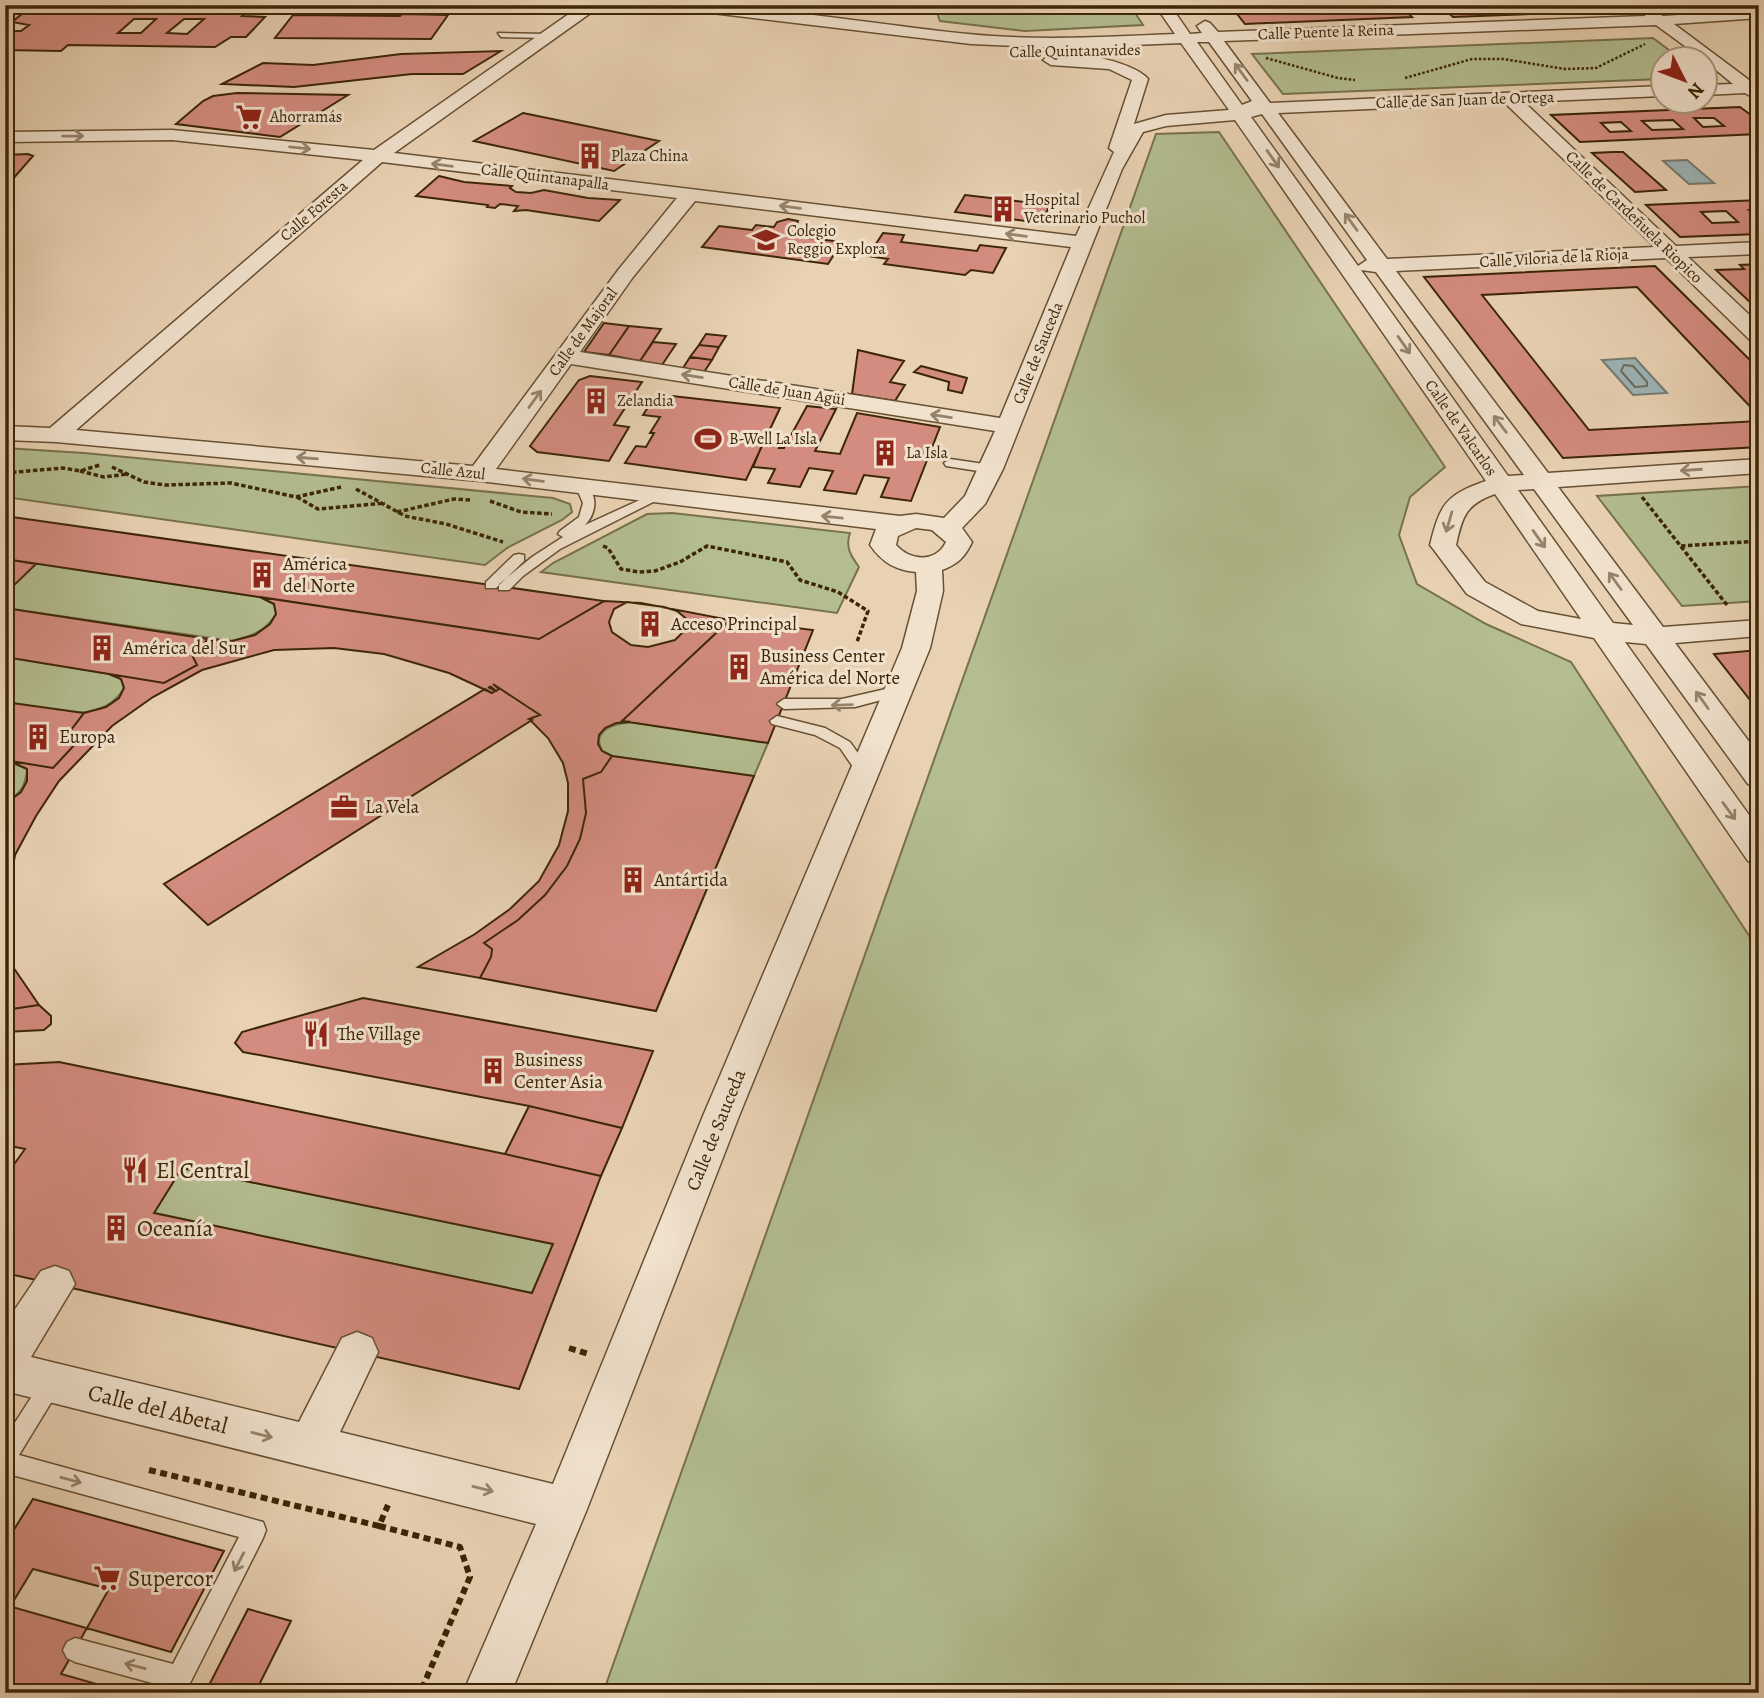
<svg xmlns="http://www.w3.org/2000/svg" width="1764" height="1698" viewBox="0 0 1764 1698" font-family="Alegreya,serif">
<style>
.green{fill:#b3bd8f;stroke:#78724a;stroke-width:2}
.water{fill:#9db5b8;stroke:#767c71;stroke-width:2}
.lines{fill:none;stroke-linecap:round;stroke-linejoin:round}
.shore{stroke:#6c6e5f;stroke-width:2}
.building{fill:#d48c80;stroke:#3c2606;stroke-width:2;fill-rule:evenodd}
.lane-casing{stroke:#675132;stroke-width:3}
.street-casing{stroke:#675132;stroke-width:3}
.path-far2{stroke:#3c2606;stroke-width:2.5;stroke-dasharray:2.5 2;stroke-linecap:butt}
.path-far1{stroke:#3c2606;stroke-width:3.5;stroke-dasharray:4.5 2.5;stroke-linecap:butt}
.path{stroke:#3c2606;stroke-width:6;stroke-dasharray:7 4.5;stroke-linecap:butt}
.lane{fill:#f1e2ce;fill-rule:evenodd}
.street{fill:#f1e2ce;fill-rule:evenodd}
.oneway{stroke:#96846a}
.labels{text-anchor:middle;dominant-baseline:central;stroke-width:6;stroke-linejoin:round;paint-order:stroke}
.far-street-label{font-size:16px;fill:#3c2606;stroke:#f1e2ce}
.far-poi-label{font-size:16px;fill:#3c2606;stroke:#f1e2ce;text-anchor:start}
.poi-label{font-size:19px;fill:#3c2606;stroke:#f1e2ce;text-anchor:start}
.street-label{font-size:19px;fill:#3c2606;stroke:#f1e2ce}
.near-poi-label{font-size:23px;fill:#3c2606;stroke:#f1e2ce;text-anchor:start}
.near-street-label{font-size:23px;fill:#3c2606;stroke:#f1e2ce}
</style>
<rect width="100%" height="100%" fill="#e9d2b4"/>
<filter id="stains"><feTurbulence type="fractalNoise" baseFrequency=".00286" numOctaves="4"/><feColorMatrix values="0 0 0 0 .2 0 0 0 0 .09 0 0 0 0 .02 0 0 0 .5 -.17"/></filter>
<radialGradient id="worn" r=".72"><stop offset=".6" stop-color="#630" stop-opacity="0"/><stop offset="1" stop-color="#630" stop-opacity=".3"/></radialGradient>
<path class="green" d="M934 5H1130L1143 25 1025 31 940 21Z
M1653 38 1681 59 1662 60V79L1283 94 1252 54Z
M1219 132 1445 467 1410 497 1399 535 1417 584 1486 624 1571 662 1759 951V1693H603L1156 134Z
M5 448 84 453 553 498 570 504 572 512 562 520 507 548 485 565 5 497Z
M1759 486V601L1682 606 1597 496Z
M672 513 850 533C845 547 851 556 859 567L837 613 541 572 553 563 647 514Z
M5 559 260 597 274 604 276 614C265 632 251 636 232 641L5 608Z
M5 657 109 674 121 679 124 688C100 729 44 708 5 702Z
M631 722 768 743 754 776 612 756 602 751C591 730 613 724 631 722Z
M5 760 27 769C26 787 19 794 5 804Z
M182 1168 553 1244 532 1293 154 1213Z"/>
<path class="water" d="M1687 160 1714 183 1689 184 1663 161Z
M1635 358 1667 393 1633 395 1602 360Z"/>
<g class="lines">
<path class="shore" d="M1624 365 1633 366 1647 382V386L1635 387 1621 371Z"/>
</g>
<path class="building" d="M1230 5H1259L1265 13 1400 5 1412 17 1245 24Z
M1440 5H1466L1468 8 1482 7 1480 5H1601L1609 11 1453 17Z
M80 7 249 9 242 16 265 17 246 37H231L215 47 68 45 61 51 5 50V34L9 31H21L29 25 12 22 28 9 77 10ZM134 19H156L141 33H118ZM184 19H204L187 34 167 33Z
M402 14 448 15 431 39 275 38 293 15 400 16Z
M501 51 463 74H412L294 87 222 84 263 63 313 65 401 54Z
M237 93 348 95 280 137 176 124 203 101 213 96Z
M1740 107 1759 121V134L1580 142 1551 115ZM1694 118H1714L1724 126 1703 127ZM1673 120 1683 129 1652 130 1642 121ZM1621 122 1631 131 1610 132 1601 123Z
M523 113 659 141 614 171 474 141Z
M1614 152H1623L1666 190 1635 192 1592 153Z
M28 154 33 156 5 188V155Z
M439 176 464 182 512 186 510 188 516 192 531 193 544 190 588 198 620 200 599 221 526 210 514 211 518 206 500 204 495 208 487 207 488 205 416 196Z
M965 195 1050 205 1041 223 955 212Z
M1759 200V210H1749L1759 219V234L1680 237 1646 205ZM1726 211 1738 222 1712 223 1701 212Z
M788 219 798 221 795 230 812 232 809 238 842 242 828 264 702 247 719 226 752 230 756 225 774 227 777 222Z
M883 233 904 235 901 242 977 251 980 245 1006 248 993 273 971 270 965 275 884 264 888 259 868 256Z
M1759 264V304L1753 305 1716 270 1744 269 1740 265Z
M1655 266 1759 369V416L1637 287 1482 295 1589 430 1759 421V447L1563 458 1424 277Z
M604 323 629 326 609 355 584 352Z
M629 326 661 329 640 361 609 355Z
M706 334 726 336 719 347 699 345Z
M653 342 676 344 662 365 640 361Z
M699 345 719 347 712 360 690 357Z
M858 350 904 361 890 382 905 385 895 401 852 394Z
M690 357 712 360 704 372 683 368Z
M921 366 967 378 962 393 948 390 949 382 914 372Z
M590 376 642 382 614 425 629 427 609 461 537 452 530 446 579 380Z
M672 396 780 408 746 480 625 463 636 446 646 447 654 433H650L660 417 643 415 654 398 670 400Z
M807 406 836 409 815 451 840 454 857 413 940 427 911 501 881 497 889 478 864 475 856 494 824 490 833 471 809 468 800 487 768 483 775 469 753 467 762 445 768 446 770 442 781 443 779 448H784Z
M5 516 604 601 539 639 5 559Z
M5 559 36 564 5 594Z
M260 597 539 639 604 601 641 603 730 620 622 721 631 722 616 723 605 728 599 735 598 744 602 751 612 756 601 772 583 779 586 813 580 839 567 866 545 895 518 920 484 943 492 949 491 957 480 978 418 967 475 934 510 909 539 881 559 845 568 811V783L563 763 548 738 529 719 540 715 493 684 499 689 496 691 488 687 495 691 492 693 449 673 384 654 334 648 274 650 202 670 153 697 112 726 59 781 36 816 15 855 5 912V843L13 824 5 823V804L21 792 27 781V769L10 761 53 768 78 741 72 739 68 734 84 713 106 707 119 698 124 688 121 679 109 674 164 683 197 665 192 655 208 639 232 641 255 635 270 624 276 614 274 604Z
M627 602 664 607 677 611 689 621 690 625 675 640 648 647 631 645 612 632 609 622 614 609Z
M5 608 208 639 192 655 197 665 164 683 5 657Z
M730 620 813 630 768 743 622 721Z
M1759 650V699L1750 700 1714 654Z
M493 684 540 715 529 719 532 720 208 925 164 884 485 689 492 693 495 691 490 686 496 691 499 689Z
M5 702 84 713 68 734 72 739 78 741 53 768 5 760Z
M612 756 754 776 656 1011 480 978 491 957 492 949 484 943 518 920 545 895 567 866 580 839 586 813 583 779 601 772Z
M5 923 11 964 39 1005 5 1010Z
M363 998 653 1051 622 1128 529 1106 243 1052 235 1043 242 1032Z
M39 1005 51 1016V1024L44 1030 5 1032V1010Z
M59 1062 505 1154 601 1176 519 1389 5 1273V1177L25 1149 5 1145V1065ZM182 1168 553 1244 532 1293 154 1213Z
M529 1106 622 1128 601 1176 505 1154Z
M33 1499 224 1551 171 1652 5 1605V1544Z
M33 1569 109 1589 61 1674 128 1693H5V1615Z
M248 1609 291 1621 255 1693H205Z"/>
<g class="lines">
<g class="lane-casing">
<path id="lane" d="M464 5H472L465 12 461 10Z
M498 33 545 34 549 36 545 38 501 37Z
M950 459 991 465 997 469 991 473 946 466 944 463Z
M582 483C599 492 597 513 585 525L655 493 659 492 665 496 560 549 523 576 509 590H499V584L532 557 563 537 558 534 560 531 579 517 583 503 576 487Z
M519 554 524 555V561L496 588H486V582L514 555Z
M899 686 906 691 904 694 855 707 784 709 777 704 784 699H842Z
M777 716 825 728 850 742 872 773 870 777H860L840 748 815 735 772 724 770 721Z
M52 1373 59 1376 63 1383 19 1455 263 1522 266 1530 263 1538 185 1693H160L163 1686 75 1662 67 1658 63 1650 67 1642 75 1638 173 1664 239 1537 5 1473V1438L45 1376Z"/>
</g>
<g class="street-casing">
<path id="street" d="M571 5H627L620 9 592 12 394 153 1076 236 1114 152 1109 148 1132 80 1109 69 1051 65 1043 60C1058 45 1134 61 1148 79L1134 124 1166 115 1229 110 1181 43 1062 48 971 44 679 9 672 5C771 5 869 24 968 34 1037 41 1106 37 1175 34L1155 5H1170L1190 34 1202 33 1197 26 1205 21 1210 23 1218 32 1645 16 1646 11 1651 10 1663 16 1759 10V18L1674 24 1753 83 1759 84V101L1745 93 1704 95V85L1733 84 1704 60 1656 25 1224 41 1270 103 1662 86V96L1524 102 1676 246 1759 242V254L1688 257 1759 324V342L1751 341 1666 258 1396 271 1548 473 1759 459V473L1558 487 1663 627 1759 620V636L1675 643 1759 755V787L1748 784 1646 644 1625 642 1759 829V864L1748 861 1594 638 1521 624 1467 594 1434 550 1430 545C1440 505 1445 495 1486 481L1235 120 1166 126 1143 132 1122 169 1003 469 985 504 962 528 972 542C965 557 958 564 942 570L943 591 930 648 739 1116 587 1509 511 1693H463L536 1524 5 1391V1324L41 1271 55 1266 69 1271 75 1284 31 1357 299 1422 342 1338 357 1332 372 1338 378 1352 340 1432 553 1484 703 1116 902 648 917 591 916 572C895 570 882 562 870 545L876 529 480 481 56 442 5 440V426L50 428 363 160 172 140 5 142V132L172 130 374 150 576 9ZM1197 42H1209L1252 101 1242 105ZM1505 103 1655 247 1387 259 1278 113ZM1262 114 1367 260 1358 266 1251 117ZM382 162 677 198 619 269 473 466 76 430ZM695 201 1071 247 1000 418 580 352 633 277ZM1361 270 1376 272 1524 475 1508 476ZM571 364 995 431 965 496 944 518 916 514 900 516 496 469ZM1534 489 1633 625 1613 623 1518 490ZM1495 494 1581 619 1538 611 1485 582 1456 545C1462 517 1466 504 1495 494ZM916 528 932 530 946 542C936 563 910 561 896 545L898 536Z"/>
</g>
<path class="path-far2" d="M641 10 660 13
M5 11 15 5
M1266 58 1338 78 1355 80
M1405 78 1472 59H1503L1565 69 1596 68 1645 44"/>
<path class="path-far1" d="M112 467 144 482 165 485 231 483 296 497 341 487
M80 471 104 477 128 474
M5 473 63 468 80 471 100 465
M356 489 405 516 446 524 503 542
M297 497 318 509 385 503
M1642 497 1727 605
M490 501 521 512 552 514
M397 512 454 499 471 500
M603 546 608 548 621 569 639 572 655 571 680 562 707 546 787 562 800 580 838 592 868 611 857 642
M1681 546 1759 541"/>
<path class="path" d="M569 1348 589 1354
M149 1470 379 1526 388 1505
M379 1526 460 1547 470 1577 420 1693"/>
<use href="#lane" class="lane"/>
<use href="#street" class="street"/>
</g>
<defs><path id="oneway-shaft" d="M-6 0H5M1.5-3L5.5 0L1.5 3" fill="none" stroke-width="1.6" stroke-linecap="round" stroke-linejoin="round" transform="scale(1.75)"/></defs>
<g class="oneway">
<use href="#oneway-shaft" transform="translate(1241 72) rotate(-126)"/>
<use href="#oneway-shaft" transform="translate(73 136) rotate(-1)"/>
<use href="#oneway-shaft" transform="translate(300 148) rotate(6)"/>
<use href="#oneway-shaft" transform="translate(1273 159) rotate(55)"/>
<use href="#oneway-shaft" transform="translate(442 165) rotate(-173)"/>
<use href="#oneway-shaft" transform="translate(790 207) rotate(-173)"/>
<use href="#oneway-shaft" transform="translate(1351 222) rotate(-126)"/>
<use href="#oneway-shaft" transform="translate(1016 235) rotate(-173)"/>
<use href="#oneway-shaft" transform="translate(1404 345) rotate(55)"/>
<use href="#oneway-shaft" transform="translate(692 376) rotate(-171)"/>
<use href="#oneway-shaft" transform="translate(535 399) rotate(-54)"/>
<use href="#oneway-shaft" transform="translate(941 416) rotate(-171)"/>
<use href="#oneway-shaft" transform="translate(1500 424) rotate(-127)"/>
<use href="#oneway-shaft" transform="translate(307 458) rotate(-175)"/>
<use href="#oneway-shaft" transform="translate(1691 470) rotate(176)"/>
<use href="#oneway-shaft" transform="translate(533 480) rotate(-173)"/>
<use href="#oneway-shaft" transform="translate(832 517) rotate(-174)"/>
<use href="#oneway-shaft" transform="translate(1449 522) rotate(106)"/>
<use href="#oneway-shaft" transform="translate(1539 539) rotate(55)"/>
<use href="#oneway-shaft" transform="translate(1615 581) rotate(-126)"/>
<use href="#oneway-shaft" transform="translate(1702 700) rotate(-126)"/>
<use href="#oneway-shaft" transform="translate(842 705) rotate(178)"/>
<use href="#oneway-shaft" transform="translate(1729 811) rotate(54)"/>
<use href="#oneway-shaft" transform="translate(262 1435) rotate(14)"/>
<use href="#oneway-shaft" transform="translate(71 1480) rotate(15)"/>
<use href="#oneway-shaft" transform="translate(483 1489) rotate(14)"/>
<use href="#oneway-shaft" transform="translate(239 1562) rotate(117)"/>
<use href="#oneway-shaft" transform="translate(135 1666) rotate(-165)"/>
</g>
<defs>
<g id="supermarket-bare" transform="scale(2.1)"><path d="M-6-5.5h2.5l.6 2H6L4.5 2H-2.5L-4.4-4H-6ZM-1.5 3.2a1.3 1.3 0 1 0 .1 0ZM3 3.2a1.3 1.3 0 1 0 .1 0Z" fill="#8f2418" stroke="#f1e2ce" stroke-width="2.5" paint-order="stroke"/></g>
<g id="building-bare" transform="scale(2.1)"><path d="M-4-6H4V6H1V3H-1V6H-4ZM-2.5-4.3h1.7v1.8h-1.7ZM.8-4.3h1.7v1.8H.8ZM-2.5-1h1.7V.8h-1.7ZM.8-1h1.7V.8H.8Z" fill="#8f2418" stroke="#f1e2ce" stroke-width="2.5" paint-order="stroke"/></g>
<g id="school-bare" transform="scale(2.1)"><path d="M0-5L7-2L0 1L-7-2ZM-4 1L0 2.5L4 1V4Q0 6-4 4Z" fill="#8f2418" stroke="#f1e2ce" stroke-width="2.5" paint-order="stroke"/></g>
<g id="stadium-bare" transform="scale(2.1)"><path d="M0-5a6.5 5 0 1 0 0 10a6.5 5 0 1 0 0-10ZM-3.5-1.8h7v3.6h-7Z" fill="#8f2418" stroke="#f1e2ce" stroke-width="2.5" paint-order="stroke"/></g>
<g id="office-bare" transform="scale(2.1)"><path d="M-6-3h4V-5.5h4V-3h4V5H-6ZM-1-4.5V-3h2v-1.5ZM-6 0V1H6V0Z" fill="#8f2418" stroke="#f1e2ce" stroke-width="2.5" paint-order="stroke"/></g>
<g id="restaurant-bare" transform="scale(2.1)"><path d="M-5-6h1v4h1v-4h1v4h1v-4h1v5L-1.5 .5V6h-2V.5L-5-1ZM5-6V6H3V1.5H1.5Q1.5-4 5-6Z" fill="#8f2418" stroke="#f1e2ce" stroke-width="2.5" paint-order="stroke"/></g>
</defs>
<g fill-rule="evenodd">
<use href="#supermarket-bare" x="249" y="117"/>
<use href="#building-bare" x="590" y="156"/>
<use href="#building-bare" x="1003" y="209"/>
<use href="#school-bare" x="766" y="240"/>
<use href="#building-bare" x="596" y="401"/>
<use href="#stadium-bare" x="708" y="439"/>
<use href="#building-bare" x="885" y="453"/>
<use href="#building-bare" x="262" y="575"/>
<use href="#building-bare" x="650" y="624"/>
<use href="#building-bare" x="102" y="648"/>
<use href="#building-bare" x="739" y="667"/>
<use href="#building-bare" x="38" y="737"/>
<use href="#office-bare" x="344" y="807"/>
<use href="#building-bare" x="633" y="880"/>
<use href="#restaurant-bare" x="316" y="1034"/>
<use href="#building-bare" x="493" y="1071"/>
<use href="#restaurant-bare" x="135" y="1170"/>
<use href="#building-bare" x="116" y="1228"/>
<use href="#supermarket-bare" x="107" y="1578"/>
</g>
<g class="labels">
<g class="far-street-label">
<text transform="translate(1326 32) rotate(-2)">Calle Puente la Reina</text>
<text transform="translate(1075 51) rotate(-1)">Calle Quintanavides</text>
<text transform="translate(1465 100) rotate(-2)">Calle de San Juan de Ortega</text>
<text transform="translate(545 177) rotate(7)">Calle Quintanapalla</text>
<text transform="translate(314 211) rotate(-41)">Calle Foresta</text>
<text transform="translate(1634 217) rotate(44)">Calle de Cardeñuela Riopico</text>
<text transform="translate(1554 258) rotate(-3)">Calle Viloria de la Rioja</text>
<text transform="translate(583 332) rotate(-54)">Calle de Majoral</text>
<text transform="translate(1038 353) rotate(-68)">Calle de Sauceda</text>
<text transform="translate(787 391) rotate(9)">Calle de Juan Agüi</text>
<text transform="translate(1461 428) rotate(55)">Calle de Valcarlos</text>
<text transform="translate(453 471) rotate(6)">Calle Azul</text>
</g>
<g class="far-poi-label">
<text x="270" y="117">Ahorramás</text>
<text x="611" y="156">Plaza China</text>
<text x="1024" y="200">Hospital<tspan x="1024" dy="18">Veterinario Puchol</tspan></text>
<text x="787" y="231">Colegio<tspan x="787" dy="18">Reggio Explora</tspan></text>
<text x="617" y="401">Zelandia</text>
<text x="729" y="439">B-Well La Isla</text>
<text x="906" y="453">La Isla</text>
</g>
<g class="poi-label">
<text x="283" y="564">América<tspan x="283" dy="22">del Norte</tspan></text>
<text x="671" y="624">Acceso Principal</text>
<text x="123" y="648">América del Sur</text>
<text x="760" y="656">Business Center<tspan x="760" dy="22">América del Norte</tspan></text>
<text x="59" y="737">Europa</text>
<text x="365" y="807">La Vela</text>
<text x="654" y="880">Antártida</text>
<text x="337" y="1034">The Village</text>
<text x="514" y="1060">Business<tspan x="514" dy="22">Center Asia</tspan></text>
</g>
<g class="street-label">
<text transform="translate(716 1130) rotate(-68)">Calle de Sauceda</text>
</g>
<g class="near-poi-label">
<text x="156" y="1170">El Central</text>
<text x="137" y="1228">Oceanía</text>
<text x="128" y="1578">Supercor</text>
</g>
<g class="near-street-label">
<text transform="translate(158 1409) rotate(14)">Calle del Abetal</text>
</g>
</g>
<rect width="1764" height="1698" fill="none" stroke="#e9d2b4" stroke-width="28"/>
<rect x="7" y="7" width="1750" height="1684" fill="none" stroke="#3c2606" stroke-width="3.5"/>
<rect x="14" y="14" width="1736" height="1670" fill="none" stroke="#3c2606" stroke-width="2"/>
<g transform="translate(1684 80) rotate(132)"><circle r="33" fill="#f1e2ce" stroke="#a9977e" stroke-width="2"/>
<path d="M0-5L12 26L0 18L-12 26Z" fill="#8f2418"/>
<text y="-10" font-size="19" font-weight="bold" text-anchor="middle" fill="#3c2606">N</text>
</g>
<rect width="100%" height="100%" filter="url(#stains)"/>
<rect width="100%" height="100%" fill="url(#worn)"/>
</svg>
